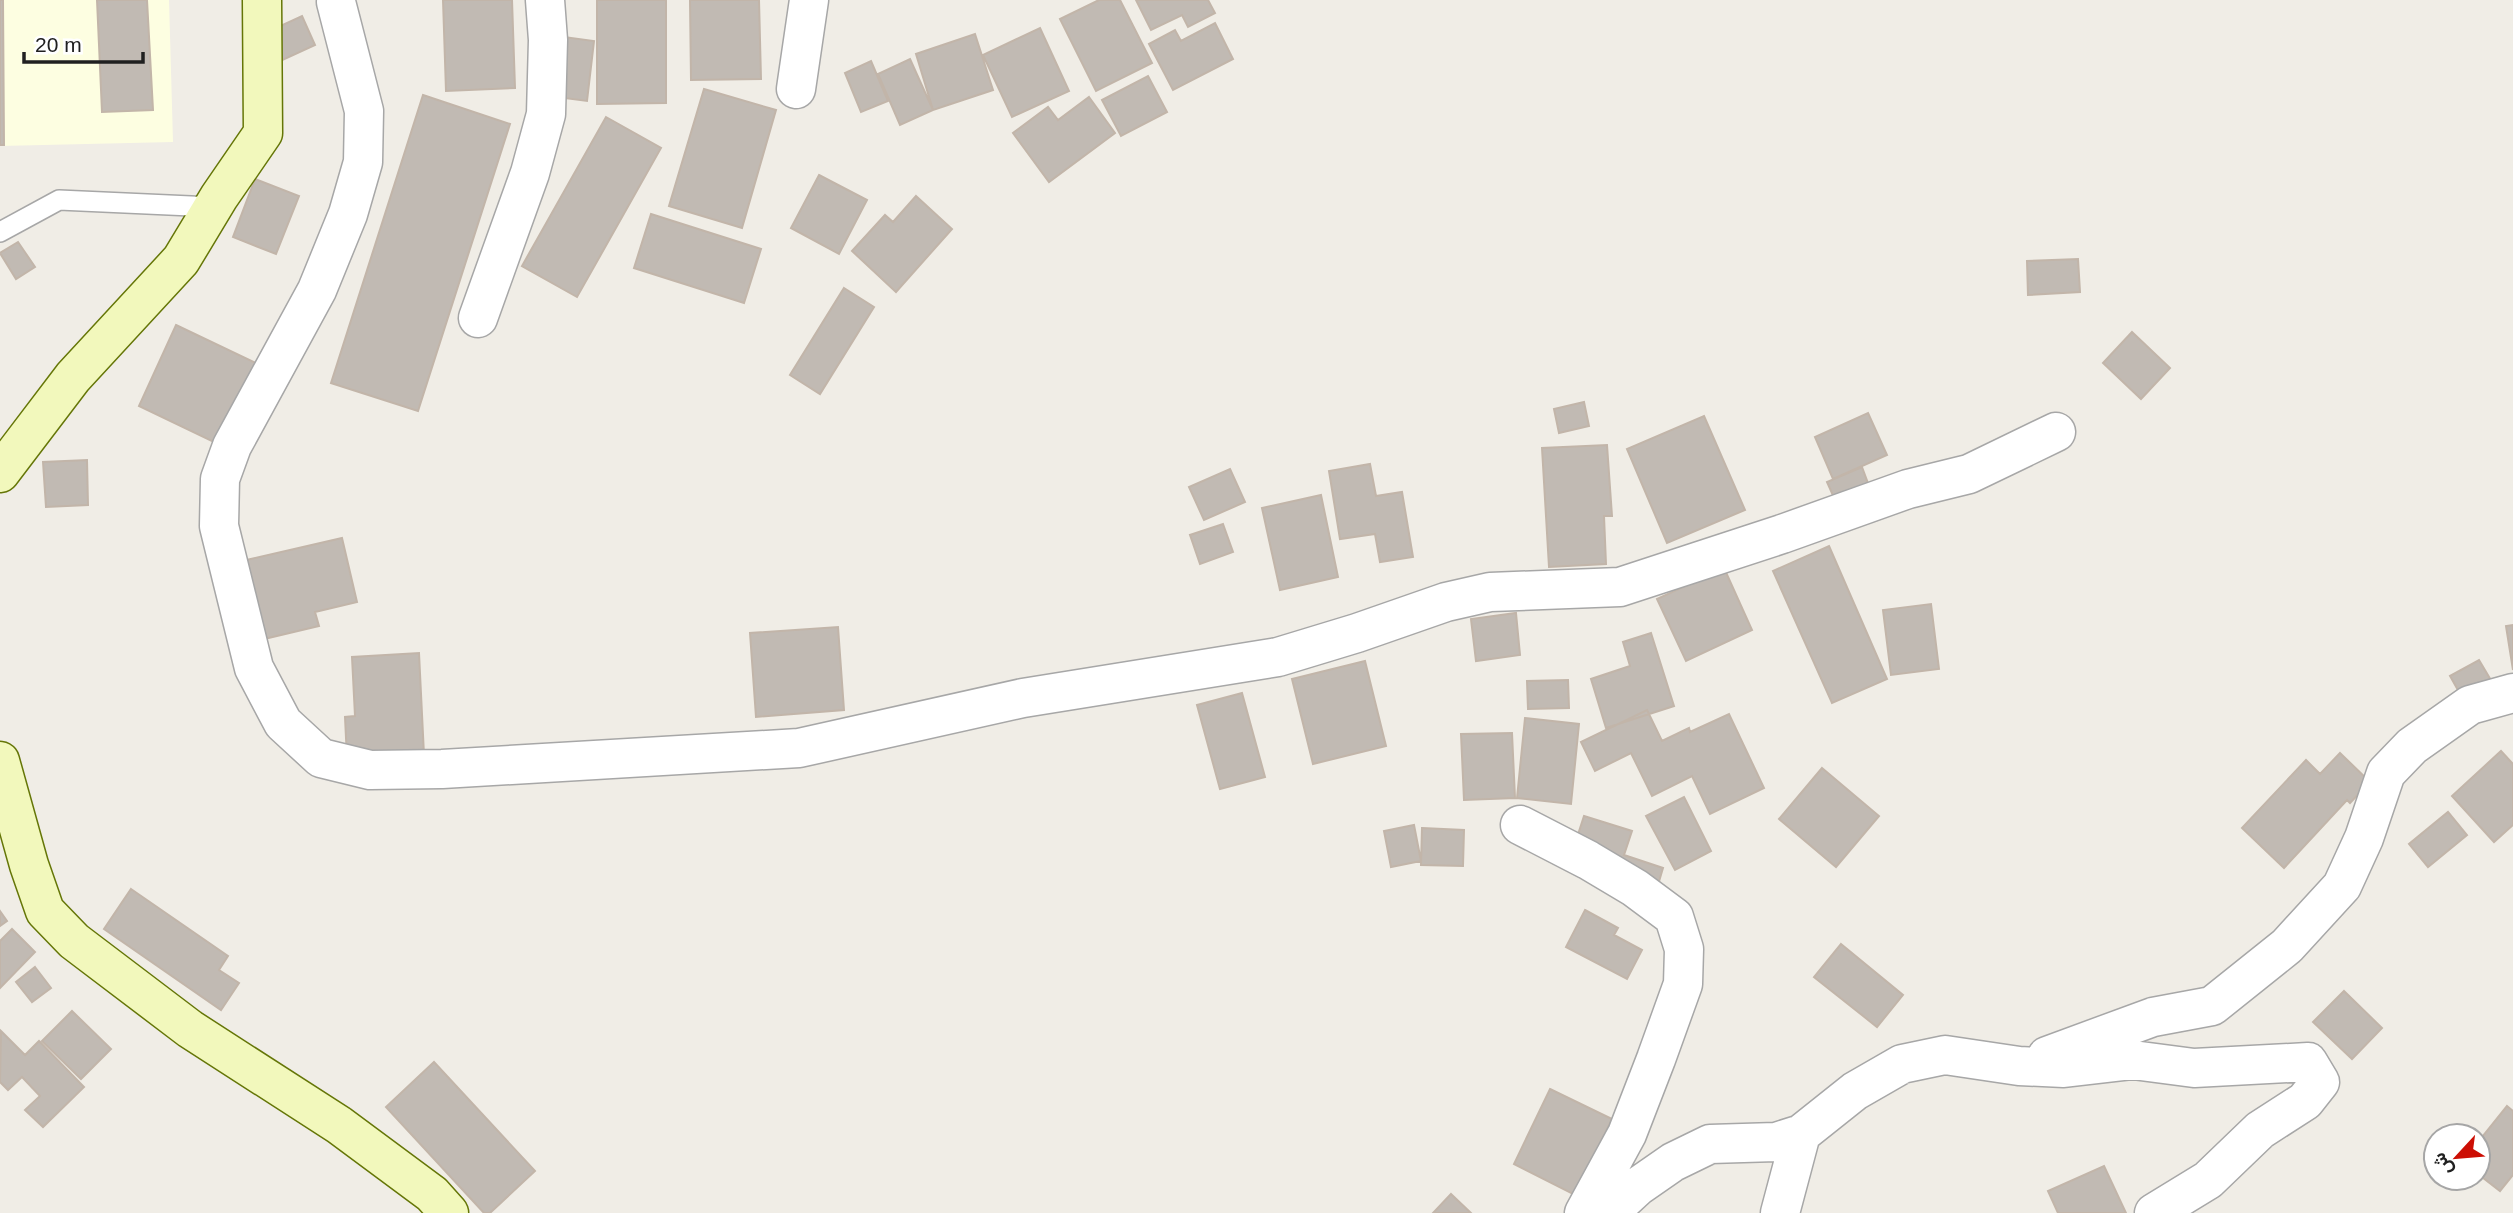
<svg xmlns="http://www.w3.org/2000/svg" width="2513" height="1213" viewBox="0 0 2513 1213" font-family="Arial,Vazirmatn,sans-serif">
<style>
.education{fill:#fdfee1}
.building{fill:#c1bab3;stroke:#c2b5a9;stroke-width:2}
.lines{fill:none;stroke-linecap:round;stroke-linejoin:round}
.service-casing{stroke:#a7a7a7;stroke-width:22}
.minor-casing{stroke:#a7a7a7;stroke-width:41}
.secondary-casing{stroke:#657607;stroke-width:41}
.service{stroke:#fff;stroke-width:19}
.minor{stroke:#fff;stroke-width:38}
.secondary{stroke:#f2f8bc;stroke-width:38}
</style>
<rect width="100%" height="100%" fill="#f0ede6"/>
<path class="education" d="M0 0H169L173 142 0 146Z"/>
<path class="building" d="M0 0H3L4 145H0Z
M97 0H147L153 110 102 112Z
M443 0H512L515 88 446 91Z
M597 0H666V103L597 104Z
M690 0H759L761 79 691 80Z
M1099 0H1120L1152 63 1096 91 1060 19Z
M1136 0H1208L1215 13 1188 27 1182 15 1151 30Z
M302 16 315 45 276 63 263 34Z
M1215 23 1233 59 1173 90 1149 44 1175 30 1181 41Z
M1040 28 1069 91 1012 117 983 55Z
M975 34 993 90 933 110 916 54Z
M549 35 594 41 587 101 541 95Z
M910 59 933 110 900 125 878 74Z
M871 61 888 101 861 112 845 73Z
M1148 76 1167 112 1121 136 1102 100Z
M704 89 776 110 742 228 669 206Z
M423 95 510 124 418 411 331 383Z
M1089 97 1115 133 1049 182 1013 133 1048 107 1058 120Z
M606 117 661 148 577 297 522 266Z
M819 175 867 200 839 254 791 228Z
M255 179 299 196 276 254 233 237Z
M916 196 952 229 896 292 852 251 885 215 893 222Z
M651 214 761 249 744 303 634 268Z
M18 242 35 267 16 279 0 253Z
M2078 259 2080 292 2028 295 2027 261Z
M844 288 874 307 820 394 790 375Z
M176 325 256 363 218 444 139 406Z
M2132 332 2170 368 2141 399 2103 363Z
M1584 402 1589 426 1559 433 1554 409Z
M1868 413 1887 455 1833 479 1815 437Z
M1704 416 1745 510 1667 543 1627 449Z
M1607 445 1612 516H1604L1606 564 1549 567 1542 448Z
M87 460 88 505 46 507 43 462Z
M1370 464 1376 496 1402 492 1413 557 1380 562 1375 534 1340 539 1329 471Z
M1862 467 1869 486 1835 500 1827 482Z
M1230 469 1245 502 1204 520 1189 487Z
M1321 495 1338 577 1280 590 1262 508Z
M1223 524 1233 552 1200 564 1190 535Z
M342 538 357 602 315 612 319 626 260 640 242 561Z
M1829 546 1887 679 1832 703 1773 571Z
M1724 568 1752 630 1686 661 1657 599Z
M1931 604 1939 669 1891 675 1883 610Z
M1516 613 1520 655 1476 661 1471 619Z
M2513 625V670L2506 626Z
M838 627 844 710 756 717 750 633Z
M1651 633 1674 706 1606 728 1591 679 1630 666 1623 642Z
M419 653 424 755 347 759 345 717 355 716 352 657Z
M2479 660 2492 682 2463 699 2450 676Z
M1365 661 1386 746 1313 764 1292 679Z
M1568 680 1569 708 1528 709 1527 681Z
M1242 693 1265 777 1220 789 1197 705Z
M1647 710 1662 741 1689 728 1690 732 1729 714 1764 788 1710 814 1692 776 1652 796 1631 753 1595 771 1581 742Z
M1525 718 1579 724 1571 804 1517 798Z
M1512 733 1515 798 1464 800 1461 734Z
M2501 751 2513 764V825L2494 842 2452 796Z
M2340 753 2370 782 2350 803 2347 800 2284 868 2242 828 2306 760 2320 774Z
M1822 768 1879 816 1836 867 1779 819Z
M1684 797 1711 851 1675 870 1646 816Z
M2448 812 2467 835 2428 867 2409 844Z
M1584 816 1632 831 1624 855 1663 868 1658 885 1571 856Z
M1414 825 1421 861 1391 867 1384 831Z
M1422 828 1464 830 1463 866 1421 865Z
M131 889 228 956 219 970 239 983 221 1010 104 929Z
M1585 910 1618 928 1614 935 1642 950 1627 979 1566 947Z
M0 911 7 921 0 926Z
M12 929 35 952 0 988V941Z
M1841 944 1903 995 1877 1027 1814 977Z
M35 967 51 988 32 1002 16 982Z
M2344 991 2382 1028 2352 1059 2313 1022Z
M72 1011 111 1049 81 1079 42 1041Z
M1 1031 25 1055 39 1041 84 1087 43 1127 25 1110 40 1096 22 1077 8 1090 0 1082Z
M434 1062 535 1171 490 1213H484L386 1107Z
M1550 1089 1612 1119 1575 1195 1514 1164Z
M2507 1106 2513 1111V1175L2500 1191 2478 1174V1142Z
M2104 1166 2126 1213H2058L2048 1191Z
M1451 1194 1471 1213H1433Z"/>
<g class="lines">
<g class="service-casing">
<path id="service" d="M0 232 59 200 213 207"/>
</g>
<g class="minor-casing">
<path id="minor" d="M336 2 364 111 363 162 348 214 317 290 232 446 220 479 219 526 254 668 283 723 321 758 370 770 442 769 799 748 1023 698 1278 657 1357 633 1446 602 1490 592 1620 587 1782 534 1908 489 1969 474 2056 432
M796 89 809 0
M478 318 530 173 546 114 548 40 545 0
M1520 825 1588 860 1635 888 1674 917 1684 949 1683 984 1656 1059 1627 1134 1584 1213
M2047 1056 2153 1017 2212 1006 2287 946 2342 886 2364 838 2386 773 2412 746 2470 705 2513 693
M1609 1213 1637 1187 1673 1162 1710 1144 1776 1142 1801 1134 1855 1091 1902 1064 1945 1055 2019 1066 2064 1068 2133 1060 2194 1068 2308 1062 2320 1082 2305 1101 2260 1130 2208 1180 2154 1213
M1780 1213 1801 1134"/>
</g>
<g class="secondary-casing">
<path id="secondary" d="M0 473 73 377 181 260 219 197 263 133 262 0
M0 761 29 865 45 911 74 941 190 1029 339 1125 432 1194 449 1213"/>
</g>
<use href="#service" class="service"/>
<use href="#minor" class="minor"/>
<use href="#secondary" class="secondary"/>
</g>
<g transform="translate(2457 1157) rotate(244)"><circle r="33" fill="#ffffff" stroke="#a6a6a6" stroke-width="2"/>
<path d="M0-5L12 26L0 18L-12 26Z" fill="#cc0e04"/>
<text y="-10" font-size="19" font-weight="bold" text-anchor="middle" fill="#202020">ش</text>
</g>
<path d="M24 52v10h119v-10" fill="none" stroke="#202020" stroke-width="3.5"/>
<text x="35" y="52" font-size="21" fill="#202020" stroke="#ffffff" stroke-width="5" paint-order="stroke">20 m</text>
</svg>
